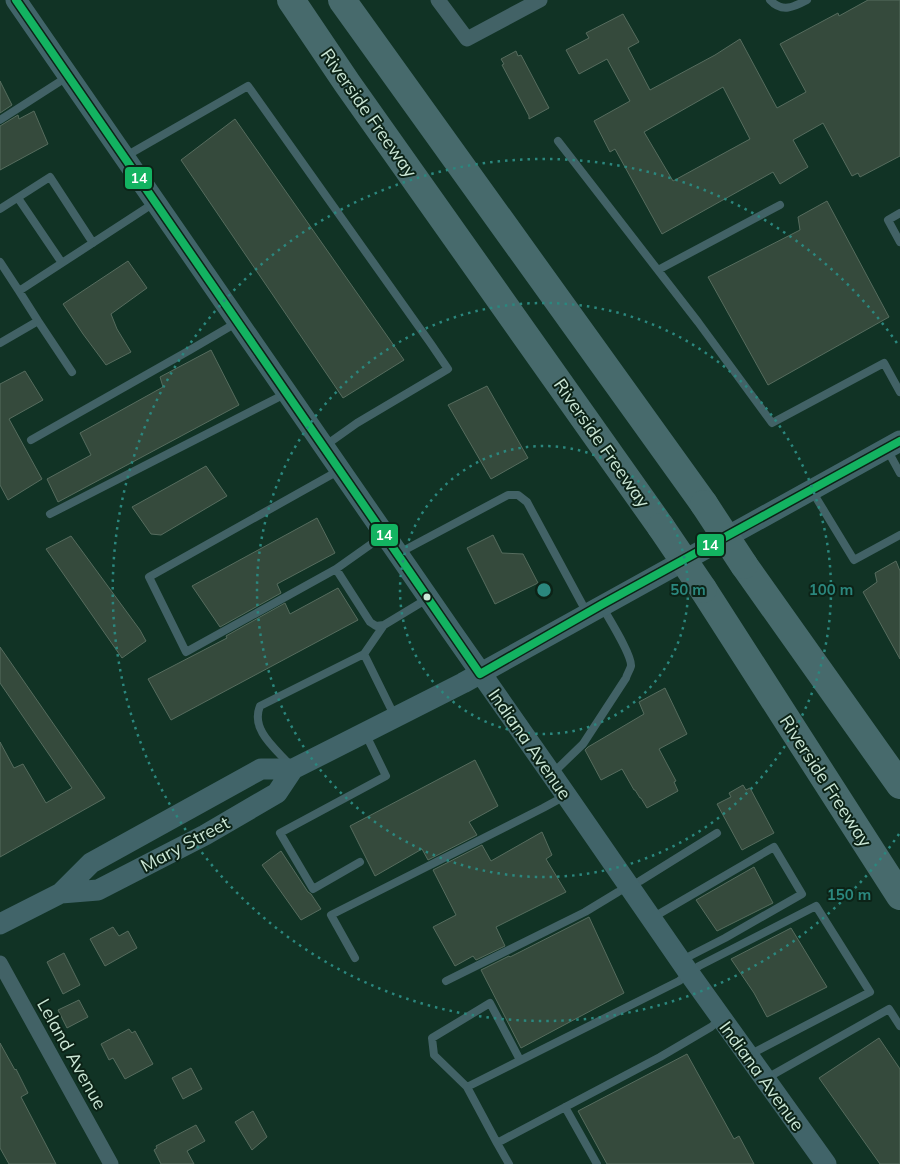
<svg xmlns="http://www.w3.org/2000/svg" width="900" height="1164" viewBox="0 0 900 1164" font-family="Mulish,sans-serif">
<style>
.building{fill:#354a3c;stroke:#566c5e;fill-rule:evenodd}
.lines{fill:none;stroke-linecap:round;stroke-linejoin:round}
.lane{stroke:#426266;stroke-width:8}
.street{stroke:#426266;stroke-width:15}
.secondary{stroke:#416469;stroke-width:21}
.highway{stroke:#476a6c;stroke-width:28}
.highway-bridge{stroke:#476a6c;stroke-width:28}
.bus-1-casing{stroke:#0c2317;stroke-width:11}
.bus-1{stroke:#13b361;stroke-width:8}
.ring{fill:none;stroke:#2b877e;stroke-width:2.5;stroke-dasharray:2.5 5}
.bus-dot{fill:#cbe7d6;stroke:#0c2317;stroke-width:2}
.labels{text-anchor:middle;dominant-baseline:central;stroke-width:4;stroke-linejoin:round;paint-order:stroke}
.street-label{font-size:18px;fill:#cbe7d6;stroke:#0c2317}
.centre{fill:#2b877e;stroke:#0c2317;stroke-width:2.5}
.ring-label{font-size:15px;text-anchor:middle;font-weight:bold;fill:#2b877e;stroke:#0c2317;stroke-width:4;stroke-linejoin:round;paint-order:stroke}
.line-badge{stroke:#0c2317;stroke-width:2}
.badge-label{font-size:14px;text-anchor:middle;font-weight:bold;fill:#fff}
</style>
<rect width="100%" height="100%" fill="#113325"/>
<path class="building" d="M868 0H900V156L860 177 858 173 852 176 823 123 793 140 808 167 780 184 773 172 662 234 615 149 610 152 594 121 630 101 607 59 579 74 566 50 589 38 586 33 623 14 639 42 628 48 650 90 715 55 740 39 777 108 806 92 780 44 838 13 839 16ZM723 87 750 139 673 181 644 132Z
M516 51 518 56 521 55 549 108 529 119V116L502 65 504 64 501 59Z
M0 81 12 105 0 113Z
M34 111 48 144 0 170V126L18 115 19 119Z
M235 119 404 360 343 398 181 160Z
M827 201 889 317 768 385 708 277 800 230 798 217Z
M128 261 147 288 111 314 117 329 131 352 106 365 83 334 63 304Z
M211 350 239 405 58 502 47 479 91 455 80 433 163 387 160 377Z
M25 371 43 400 9 419 42 479 8 500 0 485V384Z
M487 386 528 458 491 479 448 405Z
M206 466 227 496 161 535 151 534 132 507Z
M317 518 335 553 277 584 281 593 220 627 192 586Z
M493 535 502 553 523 554 538 583 495 604 467 548Z
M71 536 140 630 146 641 122 658 46 549Z
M896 561 900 571V659L863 592 877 582 875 573Z
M338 588 358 620 171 720 148 679 227 638 226 636 285 603 290 614Z
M0 647 105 798 0 857V742L14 768 23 764 46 803 72 788 0 683Z
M665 688 687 734 659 749 676 781 674 782 678 791 647 808 641 798H640L635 790H634L622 769 601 780 585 750 588 747 644 714 639 702Z
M475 760 498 806 469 822 477 835 428 860 422 849 375 876 350 826Z
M743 785 746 790 750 788 774 833 742 850 717 804 731 797 729 793Z
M542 832 552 855 546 859 566 892 496 927 505 946 476 960 473 956 455 966 433 927 456 915 433 870 482 845 491 861Z
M281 851 308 892 311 894 321 909 301 920 262 865Z
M754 867 773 903 717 931 696 900Z
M589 917 624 993 521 1048 481 970 509 956 510 957Z
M113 927 119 936 128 931 137 948 105 966 90 939Z
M791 928 827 987 767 1017 754 993 731 959Z
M64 953 80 985 63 994 47 962Z
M79 1000 88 1017 67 1028 58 1010Z
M129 1029 132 1033 135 1031 153 1064 125 1079 113 1058 109 1060 101 1044Z
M879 1038 900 1069V1164H880L819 1078Z
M0 1043 15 1070 16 1069 28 1093 21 1097 56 1164H9L0 1148Z
M687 1054 734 1139 739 1136 754 1164H607L578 1111Z
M191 1068 202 1089 183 1099 172 1078Z
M253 1111 267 1137 252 1150 235 1122Z
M196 1125 205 1141 187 1151 194 1164H161L154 1150 157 1148 156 1146Z"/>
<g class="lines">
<path class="lane" d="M770 0C782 13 794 7 807 0
M0 120 67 77
M558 141 698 322 772 423 884 363 900 392
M126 156 248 86 431 344 448 369 357 423 326 445
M18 198 62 263
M0 209 50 177 93 243
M900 213 888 220 900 242
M0 262 19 291
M658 270 780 205
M0 343 38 321
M72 372 38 321 19 291 154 203
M31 440 190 350 236 323
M888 451 900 473
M338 471 149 577 186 652 336 569 384 535
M812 491 854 560 900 535
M50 514 285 394
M399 553 508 495H518L527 502 587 613
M336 569 370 622 376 626 384 625 427 599
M364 654 395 717
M290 765C276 749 250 730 260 706L364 654 384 625
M553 773 583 744 626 678C627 674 630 670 631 666 632 655 609 619 603 608
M360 862 313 889 280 833 386 776 366 735
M652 918 774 847 802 894 725 938 682 960
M355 958 331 915 543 808 565 796
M446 981 585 912 618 892 640 881 717 833
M767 1078 889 1009 900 1026
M467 1087 434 1055 432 1038 490 1003 520 1060
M565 1107 597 1164
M497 1143 467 1087 679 981 699 966 816 906 870 992 749 1055
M509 1164 497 1143 660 1057 711 1027 721 1019"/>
<path class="street" d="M438 0 467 39 540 0
M0 963 111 1164"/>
<path class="secondary" d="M16 0 452 632 566 795 689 973 826 1164
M61 893 98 890 205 835 277 793 293 769
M0 924 61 893 91 863 261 769H293L463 683 900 441"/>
<path class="highway" d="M291 0 347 83 661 527
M342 0 704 504
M744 565 900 785
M703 589 900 896"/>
<path class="highway-bridge" d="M704 504 744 565
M661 527 703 589"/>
<g class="bus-1-casing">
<path id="bus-1" d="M16 0 480 674 601 605 900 441"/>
</g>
<use href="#bus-1" class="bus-1"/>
</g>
<g class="ring">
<circle cx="544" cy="590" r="144"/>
<circle cx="544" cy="590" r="287"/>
<path d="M899 834A431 431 0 1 1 899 346"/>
</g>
<circle class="bus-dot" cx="427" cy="597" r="4.5"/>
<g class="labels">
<g class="street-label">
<text transform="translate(369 113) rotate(55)">Riverside Freeway</text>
<text transform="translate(602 443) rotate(55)">Riverside Freeway</text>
<text transform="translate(530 744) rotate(55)">Indiana Avenue</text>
<text transform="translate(826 781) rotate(57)">Riverside Freeway</text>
<text transform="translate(185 844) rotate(-28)">Mary Street</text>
<text transform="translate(72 1054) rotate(61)">Leland Avenue</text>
<text transform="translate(762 1076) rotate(54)">Indiana Avenue</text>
</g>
</g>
<circle cx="544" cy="590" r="8" class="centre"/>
<g class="ring-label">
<text x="688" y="595">50 m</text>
<text x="831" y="595">100 m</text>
<text x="849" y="900">150 m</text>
</g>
<g class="line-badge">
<rect x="124" y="166" width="29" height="24" rx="5" fill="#13b361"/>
<rect x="370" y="523" width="29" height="24" rx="5" fill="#13b361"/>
<rect x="696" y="533" width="29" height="24" rx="5" fill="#13b361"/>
</g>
<g class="badge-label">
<text x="139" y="183">14</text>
<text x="384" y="540">14</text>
<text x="710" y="550">14</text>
</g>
</svg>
